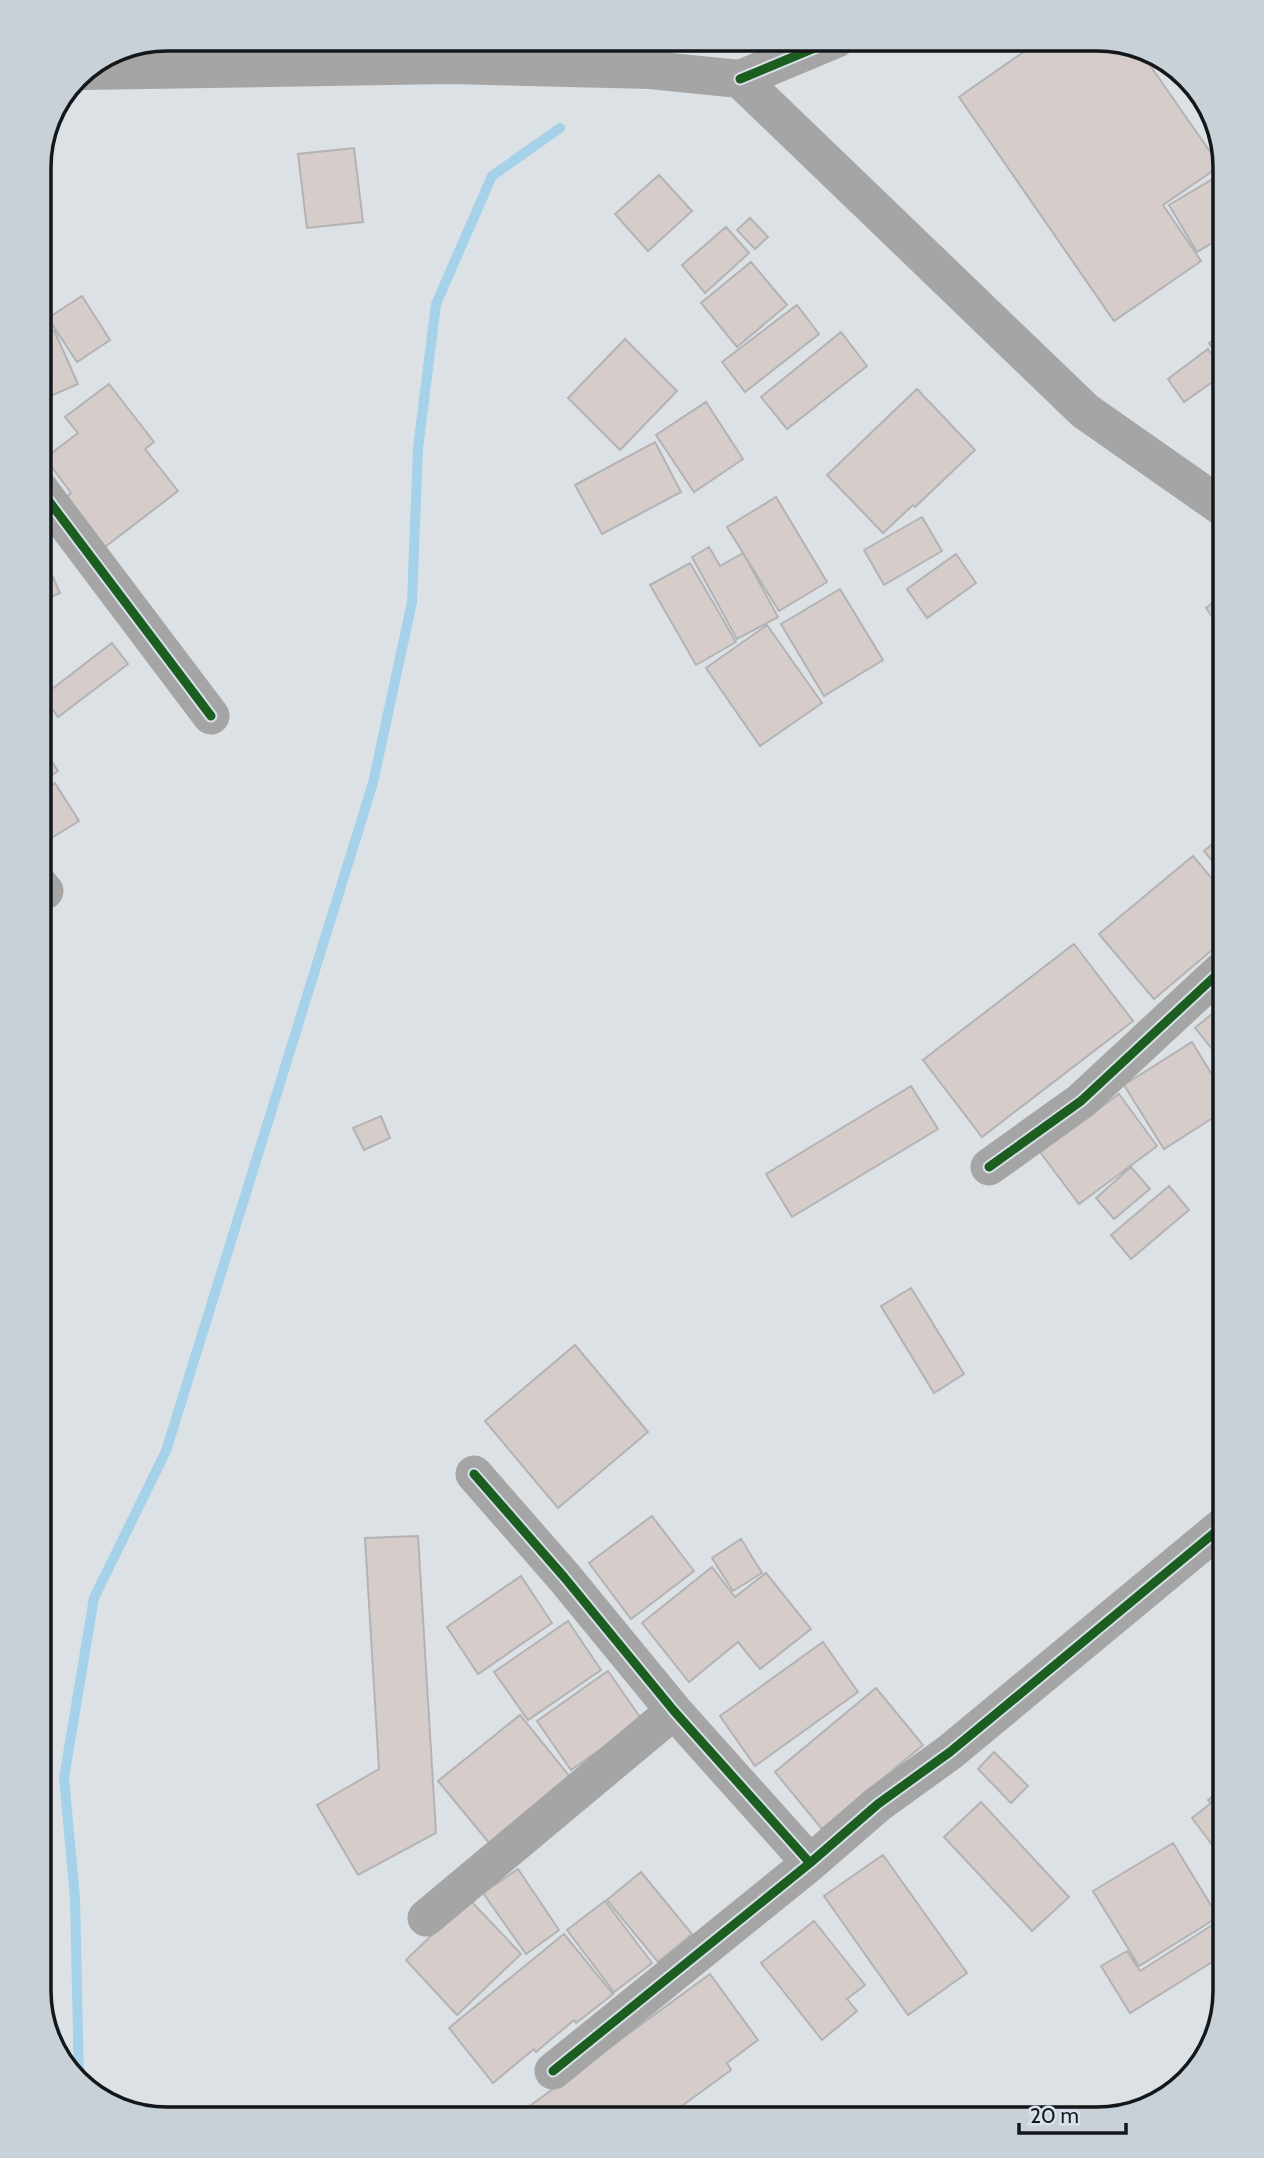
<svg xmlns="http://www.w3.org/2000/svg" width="1264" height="2158" viewBox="0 0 1264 2158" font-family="Cabin,sans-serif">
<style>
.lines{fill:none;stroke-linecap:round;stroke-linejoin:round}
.stream{stroke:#a5d2e9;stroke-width:10}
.building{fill:#d6cdca;stroke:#b3b3b5;stroke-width:2}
.minor{stroke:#a5a5a5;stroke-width:37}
.tertiary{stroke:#a5a5a5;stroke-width:38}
.secondary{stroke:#a5a5a5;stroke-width:38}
.cycleway-casing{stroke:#d8e1e9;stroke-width:13}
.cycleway{stroke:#1b5e20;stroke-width:9}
.rim{fill:none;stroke:#14171a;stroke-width:3.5}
</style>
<rect width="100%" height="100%" fill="#dce1e5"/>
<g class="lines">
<path class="stream" d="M79 2079 75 1898 64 1778 94 1598 166 1451 373 783 412 602 418 448 436 304 492 176 560 128"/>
</g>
<path class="building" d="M1042 39H1106L1140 51 1220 166 1163 205 1201 261 1114 321 959 97Z
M354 148 363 222 307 228 298 154Z
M659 175 692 211 648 251 615 214Z
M1216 177 1225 193V235L1197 252 1169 205Z
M750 218 768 237 755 249 737 230Z
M726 227 749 253 705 293 682 265Z
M751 262 787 305 737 347 701 303Z
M82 296 110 340 77 362 48 318Z
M797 305 819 334 745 392 722 362Z
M54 330 78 384 39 401V337Z
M841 332 867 366 787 429 761 397Z
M1225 333V359L1221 362 1209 343Z
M625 339 677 391 620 450 568 398Z
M1208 349 1225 373 1184 402 1168 379Z
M109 384 154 442 145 449 178 491 101 550 63 500 71 493 45 458 78 433 65 417Z
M917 389 975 450 915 507 913 505 883 533 827 475Z
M706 402 743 459 694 492 656 435Z
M655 442 681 492 602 534 575 485Z
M776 497 827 582 779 611 727 527Z
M922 517 942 551 884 585 864 550Z
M39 546 60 593 39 602Z
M709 547 720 566 743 553 778 617 737 639 692 557Z
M956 554 976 583 927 618 907 589Z
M690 563 736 642 696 665 650 585Z
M840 589 883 660 824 696 781 624Z
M1225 593V634L1206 608Z
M767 625 822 703 760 746 706 668Z
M112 643 128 664 58 717 43 696Z
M39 742 58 771 39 784Z
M55 783 79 821 40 845 39 793Z
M1225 833V876L1204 851Z
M1193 856 1225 894V939L1154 999 1099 934Z
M1074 944 1133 1021 982 1137 923 1060Z
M1225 1003V1065L1195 1028Z
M1192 1042 1225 1096V1110L1164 1149 1124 1085Z
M911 1086 938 1129 792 1217 766 1174Z
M1119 1094 1157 1146 1079 1204 1040 1152Z
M381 1116 390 1138 364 1150 353 1128Z
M1131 1167 1150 1189 1114 1219 1096 1198Z
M1169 1186 1189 1210 1131 1259 1111 1235Z
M911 1288 964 1374 934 1393 881 1306Z
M575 1345 648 1432 558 1508 485 1421Z
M652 1516 694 1571 631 1619 589 1563Z
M418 1536 436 1833 358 1875 317 1805 379 1769 365 1538Z
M741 1539 762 1573 733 1591 712 1558Z
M712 1567 735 1597 766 1573 811 1629 760 1669 738 1642 689 1682 642 1623Z
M521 1576 552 1623 478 1674 447 1627Z
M568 1621 601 1670 528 1720 494 1672Z
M823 1642 858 1692 755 1766 720 1716Z
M608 1671 642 1720 571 1770 537 1721Z
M876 1688 923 1745 822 1829 775 1772Z
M520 1715 571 1778 490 1844 438 1781Z
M994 1752 1028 1786 1011 1803 978 1769Z
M1225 1786V1862L1192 1818 1211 1803 1208 1800Z
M981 1802 1069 1897 1032 1931 944 1837Z
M1173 1843 1218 1917 1139 1966 1093 1891Z
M883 1855 967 1973 908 2015 824 1896Z
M518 1869 559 1930 526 1954 483 1893Z
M641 1872 692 1934 658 1962 607 1900Z
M469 1899 521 1954 457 2015 406 1960Z
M605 1901 652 1963 614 1992 567 1930Z
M1225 1917V1954L1130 2013 1101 1966 1127 1951 1140 1971Z
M814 1921 865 1985 847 1999 857 2011 822 2040 761 1963Z
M564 1934 613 1994 576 2023 574 2020 536 2052 534 2049 493 2083 449 2028Z
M710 1974 758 2040 727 2063 731 2070 664 2119H512Z"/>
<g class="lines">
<path class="minor" d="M39 488 211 716
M39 884 45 891
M989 1167 1081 1101 1225 967
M474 1474 564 1577 674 1711 810 1863
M426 1918 674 1711
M553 2071 810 1863 878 1804 950 1752 1225 1524"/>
<path class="tertiary" d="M740 79 836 39"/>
<path class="secondary" d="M84 71 449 65 650 70 740 79 1085 411 1225 509"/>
<g class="cycleway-casing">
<path id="cycleway" d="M740 79 836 39
M39 488 211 716
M989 1167 1081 1101 1225 967
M474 1474 564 1577 674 1711 810 1863
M553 2071 810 1863 878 1804 950 1752 1225 1524"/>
</g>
<use href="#cycleway" class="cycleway"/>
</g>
<path d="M0 0H1264V2158H0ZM167 51H1097A116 116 0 0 1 1213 167V1991A116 116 0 0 1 1097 2107H167A116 116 0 0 1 51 1991V167A116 116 0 0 1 167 51Z" fill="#c8d1d8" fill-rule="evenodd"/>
<path class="rim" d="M167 51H1097A116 116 0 0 1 1213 167V1991A116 116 0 0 1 1097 2107H167A116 116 0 0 1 51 1991V167A116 116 0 0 1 167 51Z"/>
<path d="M1019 2123v10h107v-10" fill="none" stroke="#14171a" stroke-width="3.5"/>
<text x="1030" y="2123" font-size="21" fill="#14171a" stroke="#d8e1e9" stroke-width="5" paint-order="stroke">20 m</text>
</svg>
